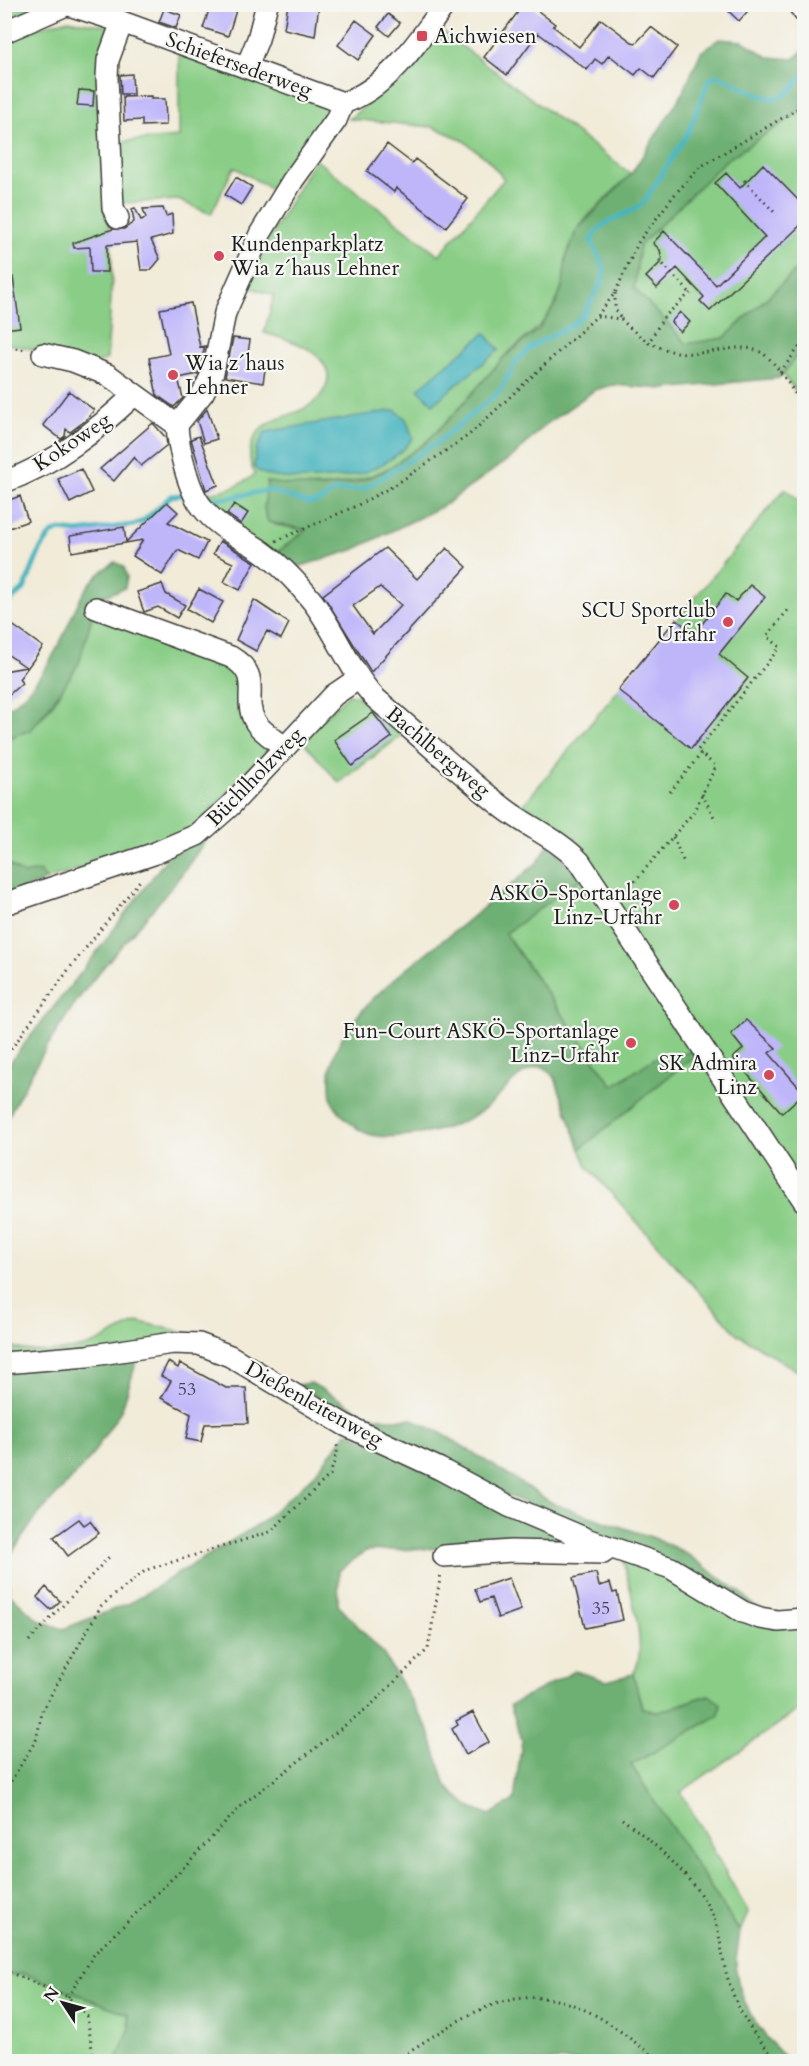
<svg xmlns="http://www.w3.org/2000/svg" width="809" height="2066" viewBox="0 0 809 2066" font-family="Cardo,serif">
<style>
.green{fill:#89cd86;stroke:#527451;stroke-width:1.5}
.forest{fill:#6eb073;stroke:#456648;stroke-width:1.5}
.water{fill:#45b4be;stroke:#30686d;stroke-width:1.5}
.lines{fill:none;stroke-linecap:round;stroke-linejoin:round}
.stream{stroke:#45b4be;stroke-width:5}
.building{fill:#bfb6fa;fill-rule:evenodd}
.minor-casing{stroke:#3c3b38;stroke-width:24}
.path{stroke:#3c3b38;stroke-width:3;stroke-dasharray:1.5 4.5;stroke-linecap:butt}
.minor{stroke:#fff;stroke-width:21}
.poi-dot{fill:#d1495b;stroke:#f6f6f2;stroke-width:2}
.labels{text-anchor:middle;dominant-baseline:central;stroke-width:4.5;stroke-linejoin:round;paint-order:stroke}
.number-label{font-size:18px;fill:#454254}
.poi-label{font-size:21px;fill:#1c1c1c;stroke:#f6f6f2;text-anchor:end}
.street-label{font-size:21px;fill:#1c1c1c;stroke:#f6f6f2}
</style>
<rect width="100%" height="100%" fill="#f6f6f2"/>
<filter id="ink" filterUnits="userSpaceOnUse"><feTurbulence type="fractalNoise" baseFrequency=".0167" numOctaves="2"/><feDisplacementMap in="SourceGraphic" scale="12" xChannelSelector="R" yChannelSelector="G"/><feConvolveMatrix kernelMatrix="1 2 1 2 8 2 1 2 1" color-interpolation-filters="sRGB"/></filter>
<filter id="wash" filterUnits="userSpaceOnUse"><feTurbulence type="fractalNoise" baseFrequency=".008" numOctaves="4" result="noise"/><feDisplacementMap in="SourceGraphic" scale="24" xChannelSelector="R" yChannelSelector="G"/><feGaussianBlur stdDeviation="1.35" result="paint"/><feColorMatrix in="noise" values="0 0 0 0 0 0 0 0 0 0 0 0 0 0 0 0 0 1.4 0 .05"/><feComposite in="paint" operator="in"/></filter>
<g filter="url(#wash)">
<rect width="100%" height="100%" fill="#f1ebd8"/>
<path class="green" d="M5 5H40L5 20Z
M69 20 108 26 100 59 101 143 179 137V50L325 106 329 112 278 193 234 167 211 214 178 200 103 204C119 244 109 315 107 359L97 364 5 343 4 44C24 30 45 24 69 20Z
M442 31 631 174C618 188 581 219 575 234 565 257 567 283 555 304 541 331 521 339 502 359 495 367 489 377 482 385 420 458 366 500 267 483L275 525 306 530 275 554 231 525 203 493C223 491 239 487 255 474 248 463 248 447 256 435 273 410 311 420 326 386 329 378 329 372 324 364 310 344 286 339 264 333L274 295 242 285 315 159 439 255 504 179 486 158 461 139 433 127 349 119 397 80Z
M804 103V263L724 338 686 344 634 289 640 245 726 160 798 113Z
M804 346V403L783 374Z
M785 489 804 504V1375L737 1334 587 1166 580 1149 695 1055 630 1074 613 1086 505 933 593 870 518 811Z
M93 611 239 667 273 746 196 826 177 836 47 880 23 874 5 862 4 739C57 729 78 656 93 611Z
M349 694 358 696 406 732 339 783 301 739Z
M140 1322 221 1341 238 1353 217 1342 5 1360 4 1345C29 1354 67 1354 93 1344 109 1338 122 1327 140 1322Z
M623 1559 804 1624V1706L681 1792 748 1912 740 1932 630 1765 719 1715 708 1695 660 1712 642 1708 633 1674C650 1650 629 1589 623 1559Z
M25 1974 128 2014 130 2028 116 2061H5L4 1975Z"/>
<path class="forest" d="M719 39 743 41 768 57 794 59 804 49V103L798 113 726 160 640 245 634 288 687 344 724 338 804 263V346L783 374 779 378 664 389 613 385 595 390 544 426 516 454 443 506 353 550 292 569 275 554 306 530 268 522 264 509 267 482 322 488 354 483 383 472 425 443 453 415 503 358 539 329 556 303 563 284 566 257 576 231 631 174 682 94 701 52Z
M115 562 124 567 127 577 125 588 97 599 79 663 61 691 31 730 5 739V710C26 696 44 673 56 650 76 615 76 586 115 562Z
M208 836C172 894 123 940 82 994 52 1035 28 1078 5 1123V1072L14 1057 87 965 169 855Z
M549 844 583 877 505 934 613 1086 655 1058 693 1051 695 1055 580 1149 555 1078 544 1067C517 1067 503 1096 483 1110 466 1122 440 1132 419 1134 381 1138 364 1142 338 1110 330 1101 330 1093 330 1081 327 1020 419 960 461 926 487 905 513 883 538 862Z
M4 862 23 874 39 871 47 880 5 896Z
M140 1350 122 1409 89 1460 37 1516 10 1556 9 1593 38 1620 63 1629 130 1603 259 1524 312 1477 348 1432 593 1546H544L507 1541 477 1547 366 1551 339 1571 338 1605 382 1652 428 1728 446 1786 467 1805 490 1815 514 1800 522 1740 510 1705 575 1671 607 1681 633 1674 642 1708 659 1712 709 1695 721 1704 719 1715 631 1765 740 1932C739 1943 735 1958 736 1970 741 2008 762 2037 790 2061H116L130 2028 128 2014 25 1974 5 1975 4 1368Z
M311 1383 365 1414 385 1419H412L445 1435 554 1504 654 1538 684 1552 744 1595 759 1612 384 1438 298 1385Z"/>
<path class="water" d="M485 333 499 350 433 404 418 389Z
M395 410 406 419 413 438C403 454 377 469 359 474 337 479 268 485 254 467L256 450 265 432Z"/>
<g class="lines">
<path class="stream" d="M204 499 228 498 269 490 310 504 322 500 334 491 364 489 441 440 500 391 517 360 534 345 571 326 583 315 603 280 604 268 591 241C602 216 626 219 644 202L688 133 709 80 715 76H720C737 83 766 105 783 96 792 91 796 81 804 76
M4 607 24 589 40 550 51 534 60 530 77 532 133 525 143 521 171 496 189 494"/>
</g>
<g id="blocks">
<path class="building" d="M211 4H238L228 36 203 28Z
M288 4H319L315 36 284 29Z
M524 4H529L555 24 553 26 579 47 601 19 632 42 636 43 651 27 677 47 654 78 641 68 635 75 609 55 602 64 595 59 587 70 538 33 507 75 484 57Z
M721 4H754L739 21Z
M164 9 181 15 176 28 159 22Z
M388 14 400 23 389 36 378 27Z
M356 20 376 35 358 60 338 45Z
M132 74 133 94H121L120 75Z
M79 90 94 91 93 106 77 105Z
M151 96V99H165L166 125 142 126V120L124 121 123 97Z
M387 144 412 163 415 159 468 199 446 227 396 188 394 192 367 171Z
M763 164 804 206V222L710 311 700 301 704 297 677 268 657 288 646 277 662 261 660 250 653 243 664 231 716 285 765 237 715 183 726 173 740 188Z
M236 177 252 187 241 205 225 195Z
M135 208 141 220 146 218 143 209 163 208 166 216 172 214 173 234 151 240 160 259 151 270H141L137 242 107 245V272H91L90 247 74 248 73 243 113 229H124L134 222 132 209Z
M13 277 20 327 4 329V278Z
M191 303 200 347 205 346 198 374 178 378 183 398 174 407 157 395 149 358 169 354 160 309Z
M680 312 690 322 680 332 671 322Z
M233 338 250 340 247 360 266 363 263 383 225 377Z
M69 391 94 410 86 420 70 432 66 429 65 436 61 439 43 425Z
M207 409 217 439 204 443 197 421Z
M153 423 166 438 167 445 141 466 134 457 114 481 100 469Z
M199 436 218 485 206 490 191 439Z
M81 469 92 492 70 503 58 479Z
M20 496 28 521 4 530V502Z
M167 502 178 512 168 522 207 542 198 560 178 550 162 575 133 556 143 540 72 552 70 536 124 527 126 542Z
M234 504 248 513 241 524 227 514Z
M220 541 255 562 240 590 224 582 233 563 213 554Z
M385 548 417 579 447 548 467 567 371 672 323 595ZM380 587 401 605 373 634 353 606Z
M162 584 166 594 185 605 177 618 158 607 144 612 137 592Z
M750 585 765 597 719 654 748 678 691 749 618 690 676 619 694 634 726 594 736 601Z
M199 589 223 602 211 623 187 609Z
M254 600 289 623 281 639 267 631 256 651 236 640Z
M4 619 43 647 19 679 22 683 4 699V671L26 667 4 652Z
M373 713 392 737 352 766 334 740Z
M746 1020 776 1048 769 1053 804 1093 782 1113 733 1058 743 1049 731 1034Z
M168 1362 178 1368 180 1363 226 1388H246L248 1423 205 1424 201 1442 186 1439 191 1414 161 1398 171 1381 161 1376Z
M79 1519 84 1525 90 1521 99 1533 68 1556 54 1537Z
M596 1573 599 1586 610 1583 613 1593 617 1592 623 1620 585 1628 573 1578Z
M509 1578 521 1610 498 1618 491 1598 480 1602 475 1589Z
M46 1587 60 1601 51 1610 37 1597Z
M473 1712 489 1742 466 1755 452 1729 458 1725 456 1721Z"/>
</g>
</g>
<g filter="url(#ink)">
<use href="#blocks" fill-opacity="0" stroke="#3c3b38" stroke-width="1.5"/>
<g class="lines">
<g class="minor-casing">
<path id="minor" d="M66 4 122 22 343 103
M798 4 804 12
M4 32 66 5
M247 66 258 39 267 4
M118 218 113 208 107 77 108 60 122 22
M43 354 73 361 108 375 177 425
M177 425C178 446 188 490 202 507 216 526 237 536 257 548 278 562 297 582 313 602 336 632 349 670 375 698 419 735 460 774 505 809 530 828 558 839 580 862L804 1201
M177 425 203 393 213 372 225 313 260 234 293 180 336 120 343 103C388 88 419 41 445 4
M4 482C55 464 96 431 134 395
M96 608 231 657C265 677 240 698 256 723 262 732 276 740 284 747
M4 904 153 854 197 835 230 806 334 695 359 678
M4 1363 87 1356 173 1343 199 1344 230 1356 345 1425 440 1469 509 1506 589 1540 671 1568 743 1612 760 1618 778 1621 804 1619
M444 1556 511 1551 603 1553 606 1550"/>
</g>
<path class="path" d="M744 180 777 215
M659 260 692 295
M615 293V309L621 319
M597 316 621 319C650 349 674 358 717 351 732 348 748 345 762 353 776 361 795 394 804 408
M648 344 663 318 690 293
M4 346 26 350
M780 372 804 341
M276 541 356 506 395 485 469 435 597 316 615 293 639 241 676 193 700 167 804 105
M670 792 701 754
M702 794 716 821
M673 837 684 863
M623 895 693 813 716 766 697 751 780 647 767 636 788 610
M4 1059 69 969 142 878
M29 1641 110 1556
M4 1798 11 1781 36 1740 43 1709 101 1606 146 1570 270 1532 330 1475 338 1449 336 1442
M622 1819C653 1841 700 1883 714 1919 720 1933 721 1949 724 1964 733 2004 750 2034 780 2062
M4 1970 68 1997 87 2016 94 2062
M68 1997 95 1953 183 1868 243 1804 370 1706 428 1649 441 1573
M392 2062C455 2024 510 1974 585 2010 612 2022 636 2044 661 2062"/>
<use href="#minor" class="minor"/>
</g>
</g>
<g class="poi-dot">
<rect x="416" y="30" width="12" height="12" rx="3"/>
<circle cx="219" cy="256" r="6"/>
<circle cx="173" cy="375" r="6"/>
<circle cx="728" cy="622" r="6"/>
<circle cx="674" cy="905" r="6"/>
<circle cx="631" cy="1043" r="6"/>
<circle cx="769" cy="1075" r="6"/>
</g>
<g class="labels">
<g class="number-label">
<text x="187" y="1389">53</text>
<text x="601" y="1608">35</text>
</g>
<g class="poi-label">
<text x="434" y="36" text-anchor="start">Aichwiesen</text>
<text x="231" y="244" text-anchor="start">Kundenparkplatz<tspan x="231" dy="24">Wia z´haus Lehner</tspan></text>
<text x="185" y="363" text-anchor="start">Wia z´haus<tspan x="185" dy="24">Lehner</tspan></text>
<text x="716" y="610">SCU Sportclub<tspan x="716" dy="24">Urfahr</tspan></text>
<text x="662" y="893">ASKÖ-Sportanlage<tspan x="662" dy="24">Linz-Urfahr</tspan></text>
<text x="619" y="1031">Fun-Court ASKÖ-Sportanlage<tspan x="619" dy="24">Linz-Urfahr</tspan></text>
<text x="757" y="1063">SK Admira<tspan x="757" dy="24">Linz</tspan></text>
</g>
<g class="street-label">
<text transform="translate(239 65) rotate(20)">Schiefersederweg</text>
<text transform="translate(72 442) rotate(-34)">Kokoweg</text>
<text transform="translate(438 752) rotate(40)">Bachlbergweg</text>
<text transform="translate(255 777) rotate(-46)">Büchlholzweg</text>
<text transform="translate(314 1404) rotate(29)">Dießenleitenweg</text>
</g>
</g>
<rect width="809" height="2066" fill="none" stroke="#f6f6f2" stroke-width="24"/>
<g transform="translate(63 2003) rotate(306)" stroke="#f6f6f2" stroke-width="4.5" paint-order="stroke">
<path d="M0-4.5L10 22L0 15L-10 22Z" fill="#1c1c1c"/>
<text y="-9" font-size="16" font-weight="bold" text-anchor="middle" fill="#1c1c1c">N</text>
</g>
</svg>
